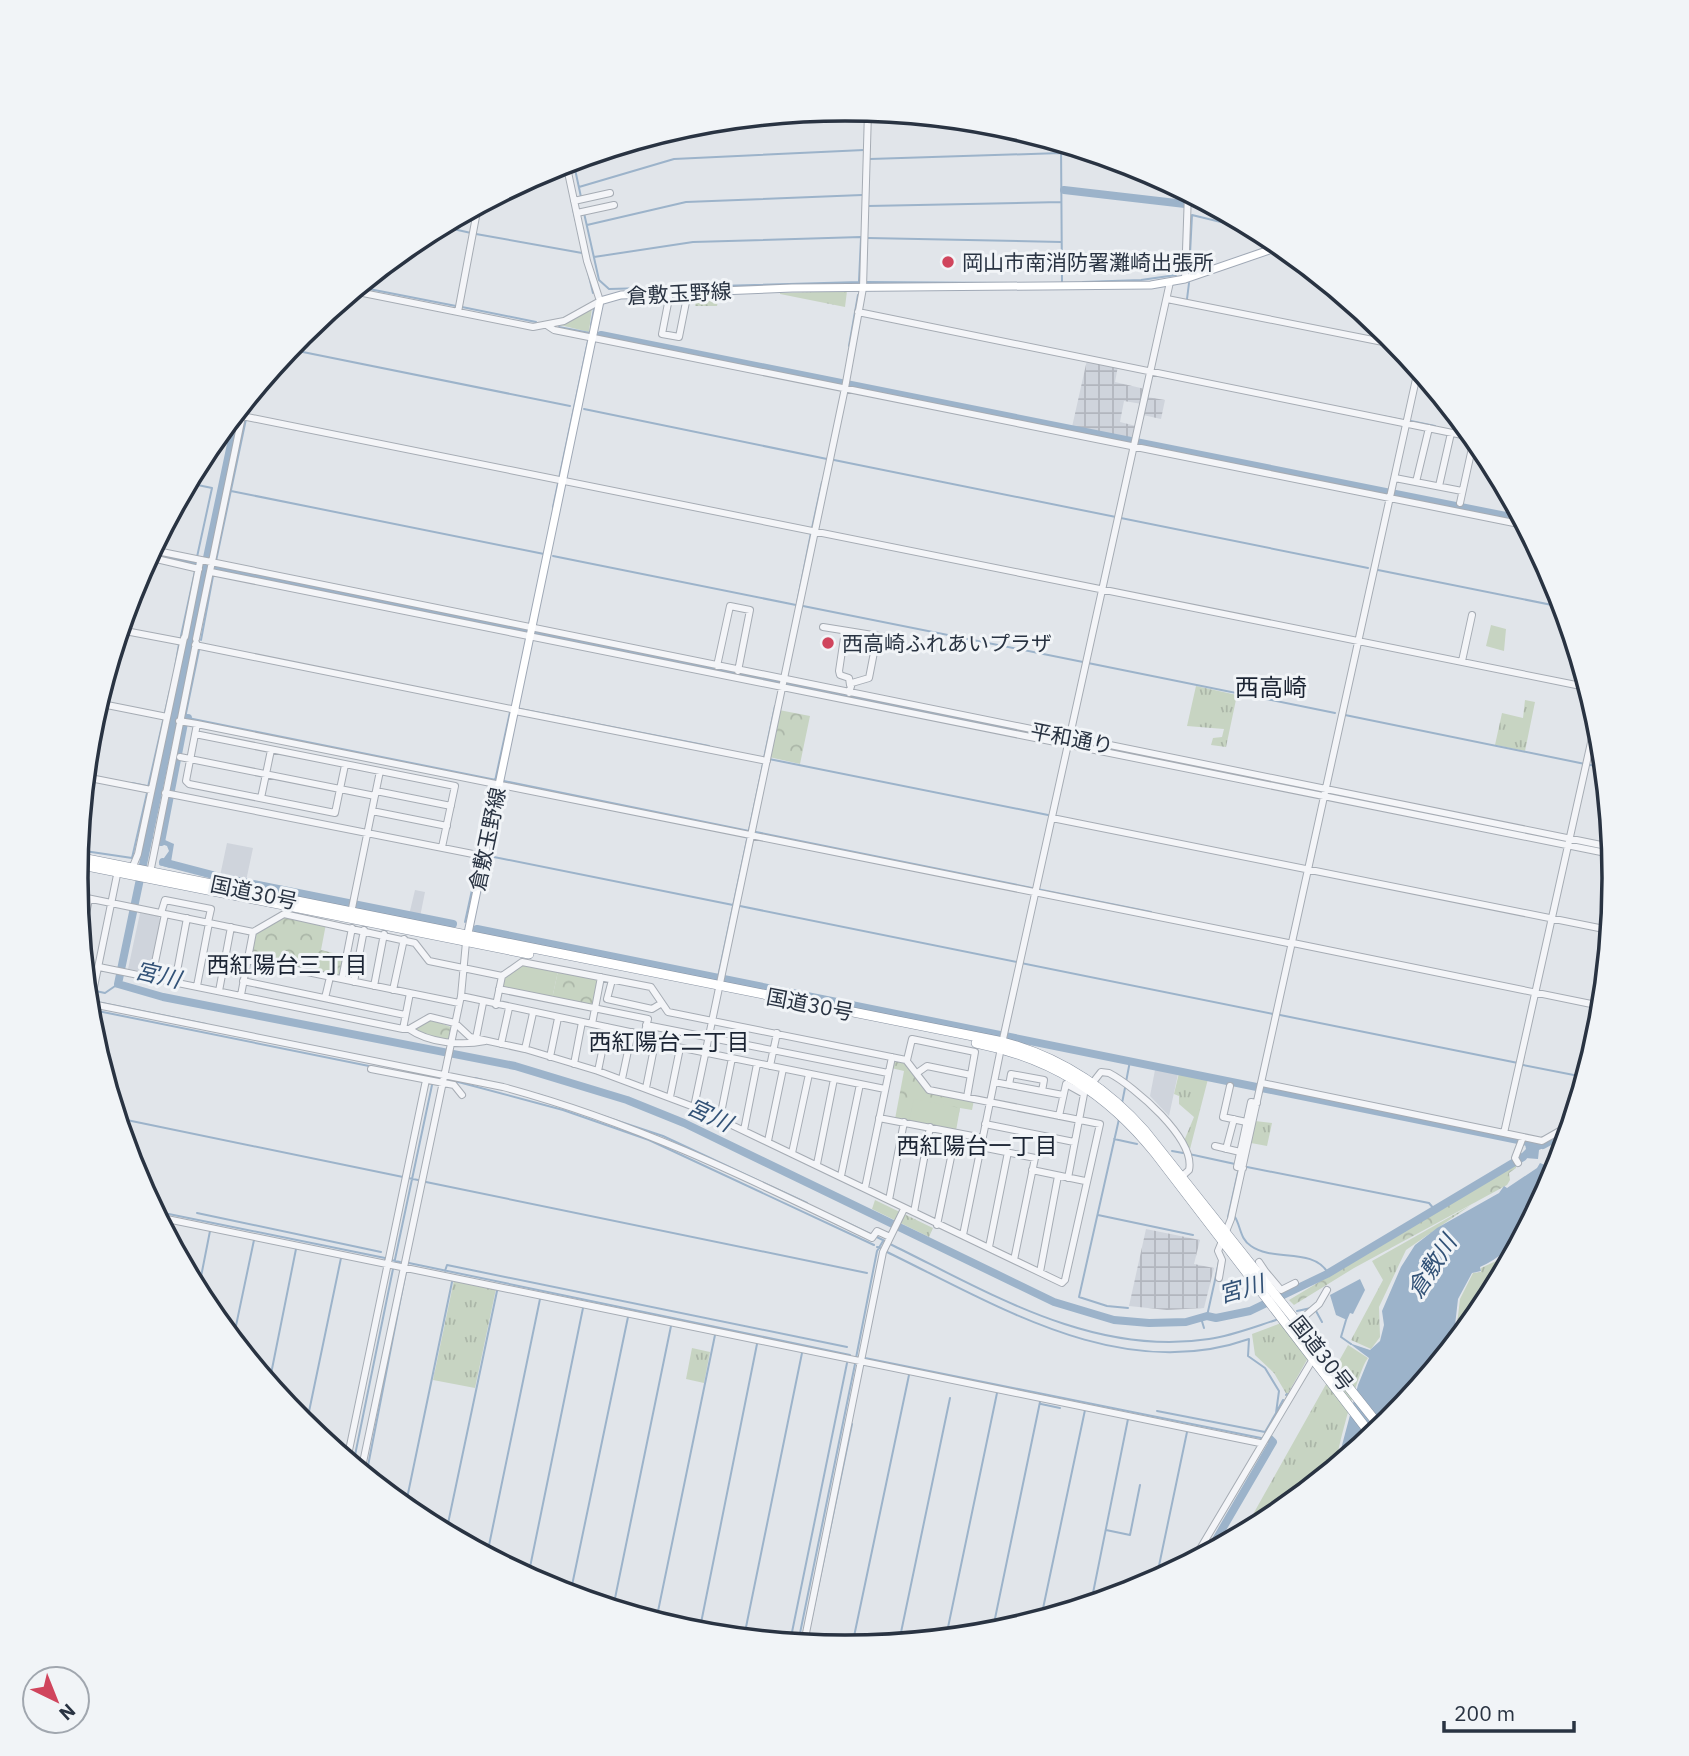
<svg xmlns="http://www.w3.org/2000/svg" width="1689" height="1756" viewBox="0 0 1689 1756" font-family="'IBM Plex Sans','Noto Sans JP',sans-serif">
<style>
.built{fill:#cfd4dc}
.industrial{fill:url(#industrial-grid)}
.grass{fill:url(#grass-tufts)}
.forest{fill:url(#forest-crowns)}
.pitch{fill:#c7d4c2}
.water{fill:#9cb3ca}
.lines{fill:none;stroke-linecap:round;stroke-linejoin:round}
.stream{stroke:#9cb3ca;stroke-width:2}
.river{stroke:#9cb3ca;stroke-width:8}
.minor-casing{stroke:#a6acb4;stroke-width:8}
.major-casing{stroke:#a0a9b6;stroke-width:9}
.highway-casing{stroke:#8892a1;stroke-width:10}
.minor{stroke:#f4f5f8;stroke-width:6}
.major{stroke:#fff;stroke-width:7}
.highway{stroke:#fff;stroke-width:9}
.poi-dot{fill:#d0455d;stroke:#f1f4f7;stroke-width:2.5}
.labels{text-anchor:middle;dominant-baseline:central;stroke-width:6;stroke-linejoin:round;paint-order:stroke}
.poi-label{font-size:21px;fill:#293342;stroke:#f1f4f7;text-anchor:start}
.street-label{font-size:21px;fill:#293342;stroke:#f1f4f7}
.neighbourhood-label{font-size:23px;fill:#1b2433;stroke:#f1f4f7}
.water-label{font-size:23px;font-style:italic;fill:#325277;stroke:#f1f4f7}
.quarter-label{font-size:24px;fill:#1b2433;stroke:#f1f4f7}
.rim{fill:none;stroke:#293342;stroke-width:3.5}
</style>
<defs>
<pattern id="industrial-grid" width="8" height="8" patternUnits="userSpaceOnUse" patternTransform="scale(1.75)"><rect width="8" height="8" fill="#cfd4dc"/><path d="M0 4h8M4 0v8" fill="none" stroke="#b2b6be"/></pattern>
<pattern id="grass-tufts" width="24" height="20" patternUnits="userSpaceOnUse" patternTransform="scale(1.75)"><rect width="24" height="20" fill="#c7d4c2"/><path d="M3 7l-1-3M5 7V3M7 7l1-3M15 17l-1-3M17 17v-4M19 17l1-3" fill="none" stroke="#abb6a8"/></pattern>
<pattern id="forest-crowns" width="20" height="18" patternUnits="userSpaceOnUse" patternTransform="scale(1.75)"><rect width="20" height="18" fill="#c7d4c2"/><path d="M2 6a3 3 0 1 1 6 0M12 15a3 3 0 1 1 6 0" fill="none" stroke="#abb6a8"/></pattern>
</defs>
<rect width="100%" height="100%" fill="#e1e5ea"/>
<path class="built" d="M227 843 253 848 246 881 220 876Z
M415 890 425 892 420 917 409 915Z
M140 913 158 916 161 920 151 971 147 972 128 969Z
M1155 1070 1178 1074 1169 1116 1150 1096Z"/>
<path class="industrial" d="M1087 360 1118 366 1115 382 1145 389 1142 404 1124 401 1120 422 1136 426 1133 439 1072 427Z
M1147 397 1165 400 1161 419 1143 415Z
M1146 1229 1200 1240 1194 1264 1214 1268 1204 1308 1167 1310 1129 1306Z"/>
<path class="grass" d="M847 291 845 307 780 294V293Z
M697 296H719L717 306H695Z
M592 307 589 332 560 325Z
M1491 625 1506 629 1504 651 1486 646Z
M1196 686 1237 695 1226 747 1211 745 1213 738 1222 737 1224 729 1187 726Z
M1525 700 1535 702 1525 751 1495 745 1502 713 1523 718Z
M1179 1073 1208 1079 1190 1149 1184 1141 1194 1117 1179 1104V1096L1174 1094Z
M1255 1121 1272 1123 1267 1146 1251 1143Z
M875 1200 933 1228 929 1237 872 1209Z
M1471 1205 1406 1250 1379 1307 1380 1337 1371 1349 1351 1340 1383 1280 1372 1261Z
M1518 1242 1484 1306 1455 1341 1460 1299 1473 1273 1481 1272V1268L1496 1261Z
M454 1280 496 1289 475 1388 433 1380Z
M1281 1323 1308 1358 1287 1395 1274 1373 1255 1355 1252 1334Z
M1348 1345 1368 1358C1359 1368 1337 1449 1336 1465L1272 1518 1242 1534Z
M692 1348 710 1352 704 1383 686 1379Z"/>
<path class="forest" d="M779 710 810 716 800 764 769 757Z
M282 915 326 924 321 950 345 956 340 977 250 959 254 935Z
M558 971 599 980 594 1007 552 999Z
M429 1019 451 1027 449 1040 420 1034 413 1028Z
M894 1060 907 1062 927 1091 974 1100 972 1110 960 1108 956 1131 895 1119 904 1071 891 1068Z
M1516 1164V1168L1509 1173 1510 1180 1507 1185 1354 1268 1294 1305 1289 1300Z"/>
<path class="pitch" d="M523 964 558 971 552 999 500 988 503 978Z
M914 1099 960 1108 955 1130 909 1121Z"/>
<path class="water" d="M160 833 165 840 174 844 170 868 159 865 169 851 167 846 159 843Z
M1524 1139H1549L1552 1144 1539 1150 1538 1159 1525 1158 1519 1162V1156L1526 1149Z
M1560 1156C1547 1198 1522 1249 1480 1267L1481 1271 1472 1273 1458 1299 1453 1343 1388 1422 1337 1464 1358 1385 1369 1358 1349 1343 1370 1350 1380 1341 1384 1325 1382 1311 1401 1267 1415 1245 1437 1228 1499 1193 1504 1186 1507 1188 1537 1168 1540 1163 1545 1165Z
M1360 1279 1365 1290 1353 1314 1350 1313 1347 1320 1336 1315 1330 1295Z"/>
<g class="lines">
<path class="stream" d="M837 110 849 109
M871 118 924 117
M1061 144 1062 282
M1064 153 1109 158
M870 159 1061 153
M573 160 581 197
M579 187 674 159 864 150
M868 206 1061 202
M1192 206 1235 219
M573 209 593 293
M584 213 599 280 609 289 860 282
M587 225 686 202 862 195
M440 226 471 233
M476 234 582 253
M868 238 1061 242
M594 257 693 242 861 237
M1189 273 1192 215 1258 231
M859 281 861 238
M866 282 1011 283
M1083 282 1141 280 1176 275
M359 287 456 306
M1187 299 1189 283
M462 307 536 322
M591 325 594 309
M559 327 590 333
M849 346 858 295
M288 349 570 406
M584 409 827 459
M247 413 251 395
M1382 416 1402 420
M1411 421 1435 426
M834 460 1368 568
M188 483 212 488 197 557
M231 491 544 554
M553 507 588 341
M812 528 822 482
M553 556 796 605
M216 561 246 419
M1378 570 1562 607
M797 603 811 533
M803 606 1083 662
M181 636 195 571
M201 640 213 576
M1088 663 1335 713
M175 668 180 638
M520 709 709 746
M1345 715 1585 764
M185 718 199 650
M188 718 496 780
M764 758 775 706
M769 759 1048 815
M1590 765 1603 767
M495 781 510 712
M504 781 749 831
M132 783 147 786
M148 787 170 690
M756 832 1151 912
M143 836 152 838
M78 850 132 858 147 793
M480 853 494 787
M489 856 733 905
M740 906 1273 1014
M465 922 479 858
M718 977 763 764
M86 989 105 993 118 984
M87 1000 206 1024
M88 1009 369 1066
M1280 1015 1518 1063
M1523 1065 1584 1077
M430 1077 439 1078
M475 1078 487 1081
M447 1079 563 1110 649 1140 874 1245
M1126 1082 1130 1061
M537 1094 663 1136 807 1203
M1122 1103 1125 1088
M117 1118 403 1177
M1119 1119 1079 1297 1107 1306 1128 1308
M1114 1139 1137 1144
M1172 1151 1183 1153
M1189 1154 1235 1164
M1247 1167 1429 1203 1434 1209
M408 1178 418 1180
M426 1182 867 1273
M154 1211 385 1258
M197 1213 381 1252
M1098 1215 1193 1235
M1228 1217 1238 1172
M1235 1217C1241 1227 1240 1239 1251 1246 1273 1262 1313 1247 1328 1273
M837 1218 885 1241
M166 1233 169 1223
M890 1244C990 1293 1093 1357 1209 1339 1231 1336 1254 1327 1276 1320
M877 1247 880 1248
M887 1252C998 1306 1122 1384 1249 1339L1248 1356 1265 1368 1279 1391 1276 1413 1265 1432 1157 1411
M391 1260 400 1262
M409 1263 850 1355
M394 1264 432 1085
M445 1271 447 1265 847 1347
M198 1292 210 1231
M1297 1311 1311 1308
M1316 1311 1322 1322
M1207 1316 1219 1262
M1201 1318 1204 1328
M1346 1320 1341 1337 1351 1344
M233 1340 254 1240
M856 1358 877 1251 883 1241
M865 1358 1261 1438
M269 1384 296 1249
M1286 1395 1287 1394
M1041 1404 1060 1408
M1277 1411 1283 1400
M306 1426 341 1258
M353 1465 393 1269
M366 1476 406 1271
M405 1508 452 1282
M1106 1530 1130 1535 1140 1485
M446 1533 497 1291
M487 1555 540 1299
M528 1577 583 1308
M1156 1580 1187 1432
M570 1595 628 1317
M1091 1603 1128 1419
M613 1608 671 1326
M1041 1618 1085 1410
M656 1621 715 1335
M811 1621 852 1424
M699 1633 757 1344
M992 1633 1040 1402
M744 1637 802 1353
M946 1637 997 1393
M790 1642 847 1363
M899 1642 950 1398
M798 1643 855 1364
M852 1646 909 1375"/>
<path class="river" d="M1064 190 1185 204
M601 335 1521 519
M150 554 1611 851
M190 638 238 411
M190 640 118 984 163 997 515 1066 627 1100 684 1123 1054 1302 1114 1320 1149 1323 1186 1322 1207 1316 1216 1318 1250 1311 1327 1274 1523 1157
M161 842 185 718H188
M163 862 228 879 453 924
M477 929 1528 1142
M1543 1145 1568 1131
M1210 1550 1273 1442 1270 1439"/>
<g class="minor-casing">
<path id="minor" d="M574 201 610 193
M577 213 614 205
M1185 279 1188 193
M353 291 533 327 564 321 600 301 587 261 566 163
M670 293 662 334 679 337 688 292
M1167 299 1398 345
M458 312 478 206
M858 312 1472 437
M548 326 554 330 1524 525
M242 416 1586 687
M1395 478 1462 491
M1416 482 1429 428
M1439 486 1451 433
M1460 503 1474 439
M152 550 1611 847
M148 557 199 569
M211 572 1611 854
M823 627 885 637
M120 630 183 642
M845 631 839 671 840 675 849 678 850 685
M185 637 200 562
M196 639 245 402
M195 645 516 710
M1462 661 1472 615
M717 666 730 606 750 610 738 671
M849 693 852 683 869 678 877 637
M97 703 167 717
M515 711 767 761
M179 721 197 724 186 781 189 784 335 813 345 765
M197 724 1293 944
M195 734 455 786 442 847
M180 757 375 796
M85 777 151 790
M376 791 451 806
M165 793 483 856
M261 798 271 750
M372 811 447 826
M1052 818 1609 930
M131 871 138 854 184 638
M150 873 196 643
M77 896 253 932 284 914 415 943 429 961 502 976 522 962 651 987 668 1012 906 1060 929 1090 1100 1124 1065 1280 1062 1283 694 1107 598 1071 525 1049 470 1037 455 1023 430 1017 409 1029H403L99 967
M161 913 165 900 211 909 208 922
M351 913 380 771
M81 939 89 899
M1293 943 1601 1006
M248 960 459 1003
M152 977 165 914
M342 979 352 928
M612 980 607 999 652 1009 662 1003
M243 981 405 1015
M175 982 187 918
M354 982 364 930
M86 985 94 987 118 870
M197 986 209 923
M374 986 384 934
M499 989 648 1019 643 1040 885 1089
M393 990 404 939
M219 991 231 927
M241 995 253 932
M461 996 644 1035
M325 998 330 977
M87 1003 503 1087C637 1123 748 1178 872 1238L877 1231 890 1237
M496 1005 502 976
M592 1024 601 977
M646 1025 888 1073
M403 1029 410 993
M409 1029C429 1043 462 1046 485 1041
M476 1038 483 1003
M501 1044 509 1008
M525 1049 533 1013
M550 1057 558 1018
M907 1060 912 1039 975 1052 967 1097
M574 1064 582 1022
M770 1066 777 1033
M371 1069 454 1085 462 1095
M598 1071 607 1027
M917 1073 927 1066 971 1075
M622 1079 632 1032
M994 1082 1063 1095
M1262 1083 1523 1137 1515 1158 1518 1163
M1009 1085 1011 1074 1044 1080 1042 1091
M1090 1086 1101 1072 1109 1073C1134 1086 1196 1139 1189 1170L1178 1180
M1230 1086 1223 1117 1251 1123
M646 1088 655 1043
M670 1097 680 1048
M694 1107 845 388 863 288 868 111
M1059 1116 1066 1084 1084 1094 1068 1178
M720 1118 732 1058
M879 1118 983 1138
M985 1124 1074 1142
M744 1130 757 1064
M1504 1133 1596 720
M1523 1137 1542 1141 1570 1125
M768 1141 783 1069
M1215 1146 1240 1152
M981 1147 1035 1158 1014 1260
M1226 1149 1234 1119
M792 1153 809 1074
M817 1164 834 1079
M1243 1168 1237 1167 1251 1102 1257 1103
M1032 1170 1085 1181
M841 1176 860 1084
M865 1188 892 1057
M889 1200 904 1122
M914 1212 930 1127
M157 1217 1260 1443
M937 1225 956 1133
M963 1235 1001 1048 1170 282
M989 1247 1008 1152
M1259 1262 1265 1271
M1040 1272 1058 1176
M1260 1275 1265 1271 1281 1290 1295 1283
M1219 1278 1222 1260 1218 1251 1231 1219 1418 370
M1298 1322 1319 1304 1327 1290
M347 1460 426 1080
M361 1472 461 996 466 942
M1194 1559 1313 1359
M804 1643 883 1252 903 1211"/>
</g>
<g class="major-casing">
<path id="major" d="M467 938 600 301 621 295 792 288 1151 285 1185 279 1281 246"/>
</g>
<g class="highway-casing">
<path id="highway" d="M77 857 1003 1042C1060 1057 1106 1087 1145 1131L1381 1428
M77 864 529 954
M976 1043C1051 1058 1107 1093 1155 1153L1372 1436"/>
</g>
<use href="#minor" class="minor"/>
<use href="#major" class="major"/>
<use href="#highway" class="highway"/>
</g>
<g class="poi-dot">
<circle cx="948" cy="262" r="7"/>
<circle cx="828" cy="643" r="7"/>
</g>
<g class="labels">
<g class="poi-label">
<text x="962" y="262">岡山市南消防署灘崎出張所</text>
<text x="842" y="643">西高崎ふれあいプラザ</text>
</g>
<g class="street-label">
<text transform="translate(679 293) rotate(-3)">倉敷玉野線</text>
<text transform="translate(1072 738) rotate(11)">平和通り</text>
<text transform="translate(487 839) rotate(-78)">倉敷玉野線</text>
<text transform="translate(254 892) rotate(12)">国道30号</text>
<text transform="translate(810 1004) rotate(11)">国道30号</text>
<text transform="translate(1322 1353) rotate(52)">国道30号</text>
</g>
<g class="neighbourhood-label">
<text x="287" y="964">西紅陽台三丁目</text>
<text x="669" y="1041">西紅陽台二丁目</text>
<text x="977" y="1145">西紅陽台一丁目</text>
</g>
<g class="water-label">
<text transform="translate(158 974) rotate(13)">宮川</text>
<text transform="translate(710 1114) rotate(25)">宮川</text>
<text transform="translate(1431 1266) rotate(-57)">倉敷川</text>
<text transform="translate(1241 1288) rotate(-16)">宮川</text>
</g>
<g class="quarter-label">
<text x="1271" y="687">西高崎</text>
</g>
</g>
<path d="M0 0H1689V1756H0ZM88 878a757 757 0 1 1 1514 0a757 757 0 1 1-1514 0Z" fill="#f1f4f7" fill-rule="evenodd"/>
<path class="rim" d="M88 878a757 757 0 1 1 1514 0a757 757 0 1 1-1514 0Z"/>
<g transform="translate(56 1700) rotate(137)"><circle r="33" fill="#f1f4f7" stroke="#a1a7af" stroke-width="2"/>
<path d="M0-5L12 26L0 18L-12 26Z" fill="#d0455d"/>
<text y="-10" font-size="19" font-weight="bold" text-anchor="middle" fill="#293342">N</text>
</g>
<path d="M1444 1721v10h130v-10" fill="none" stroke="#293342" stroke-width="3.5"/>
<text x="1454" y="1721" font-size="21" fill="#293342" stroke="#f1f4f7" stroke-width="5" paint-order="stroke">200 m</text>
</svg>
